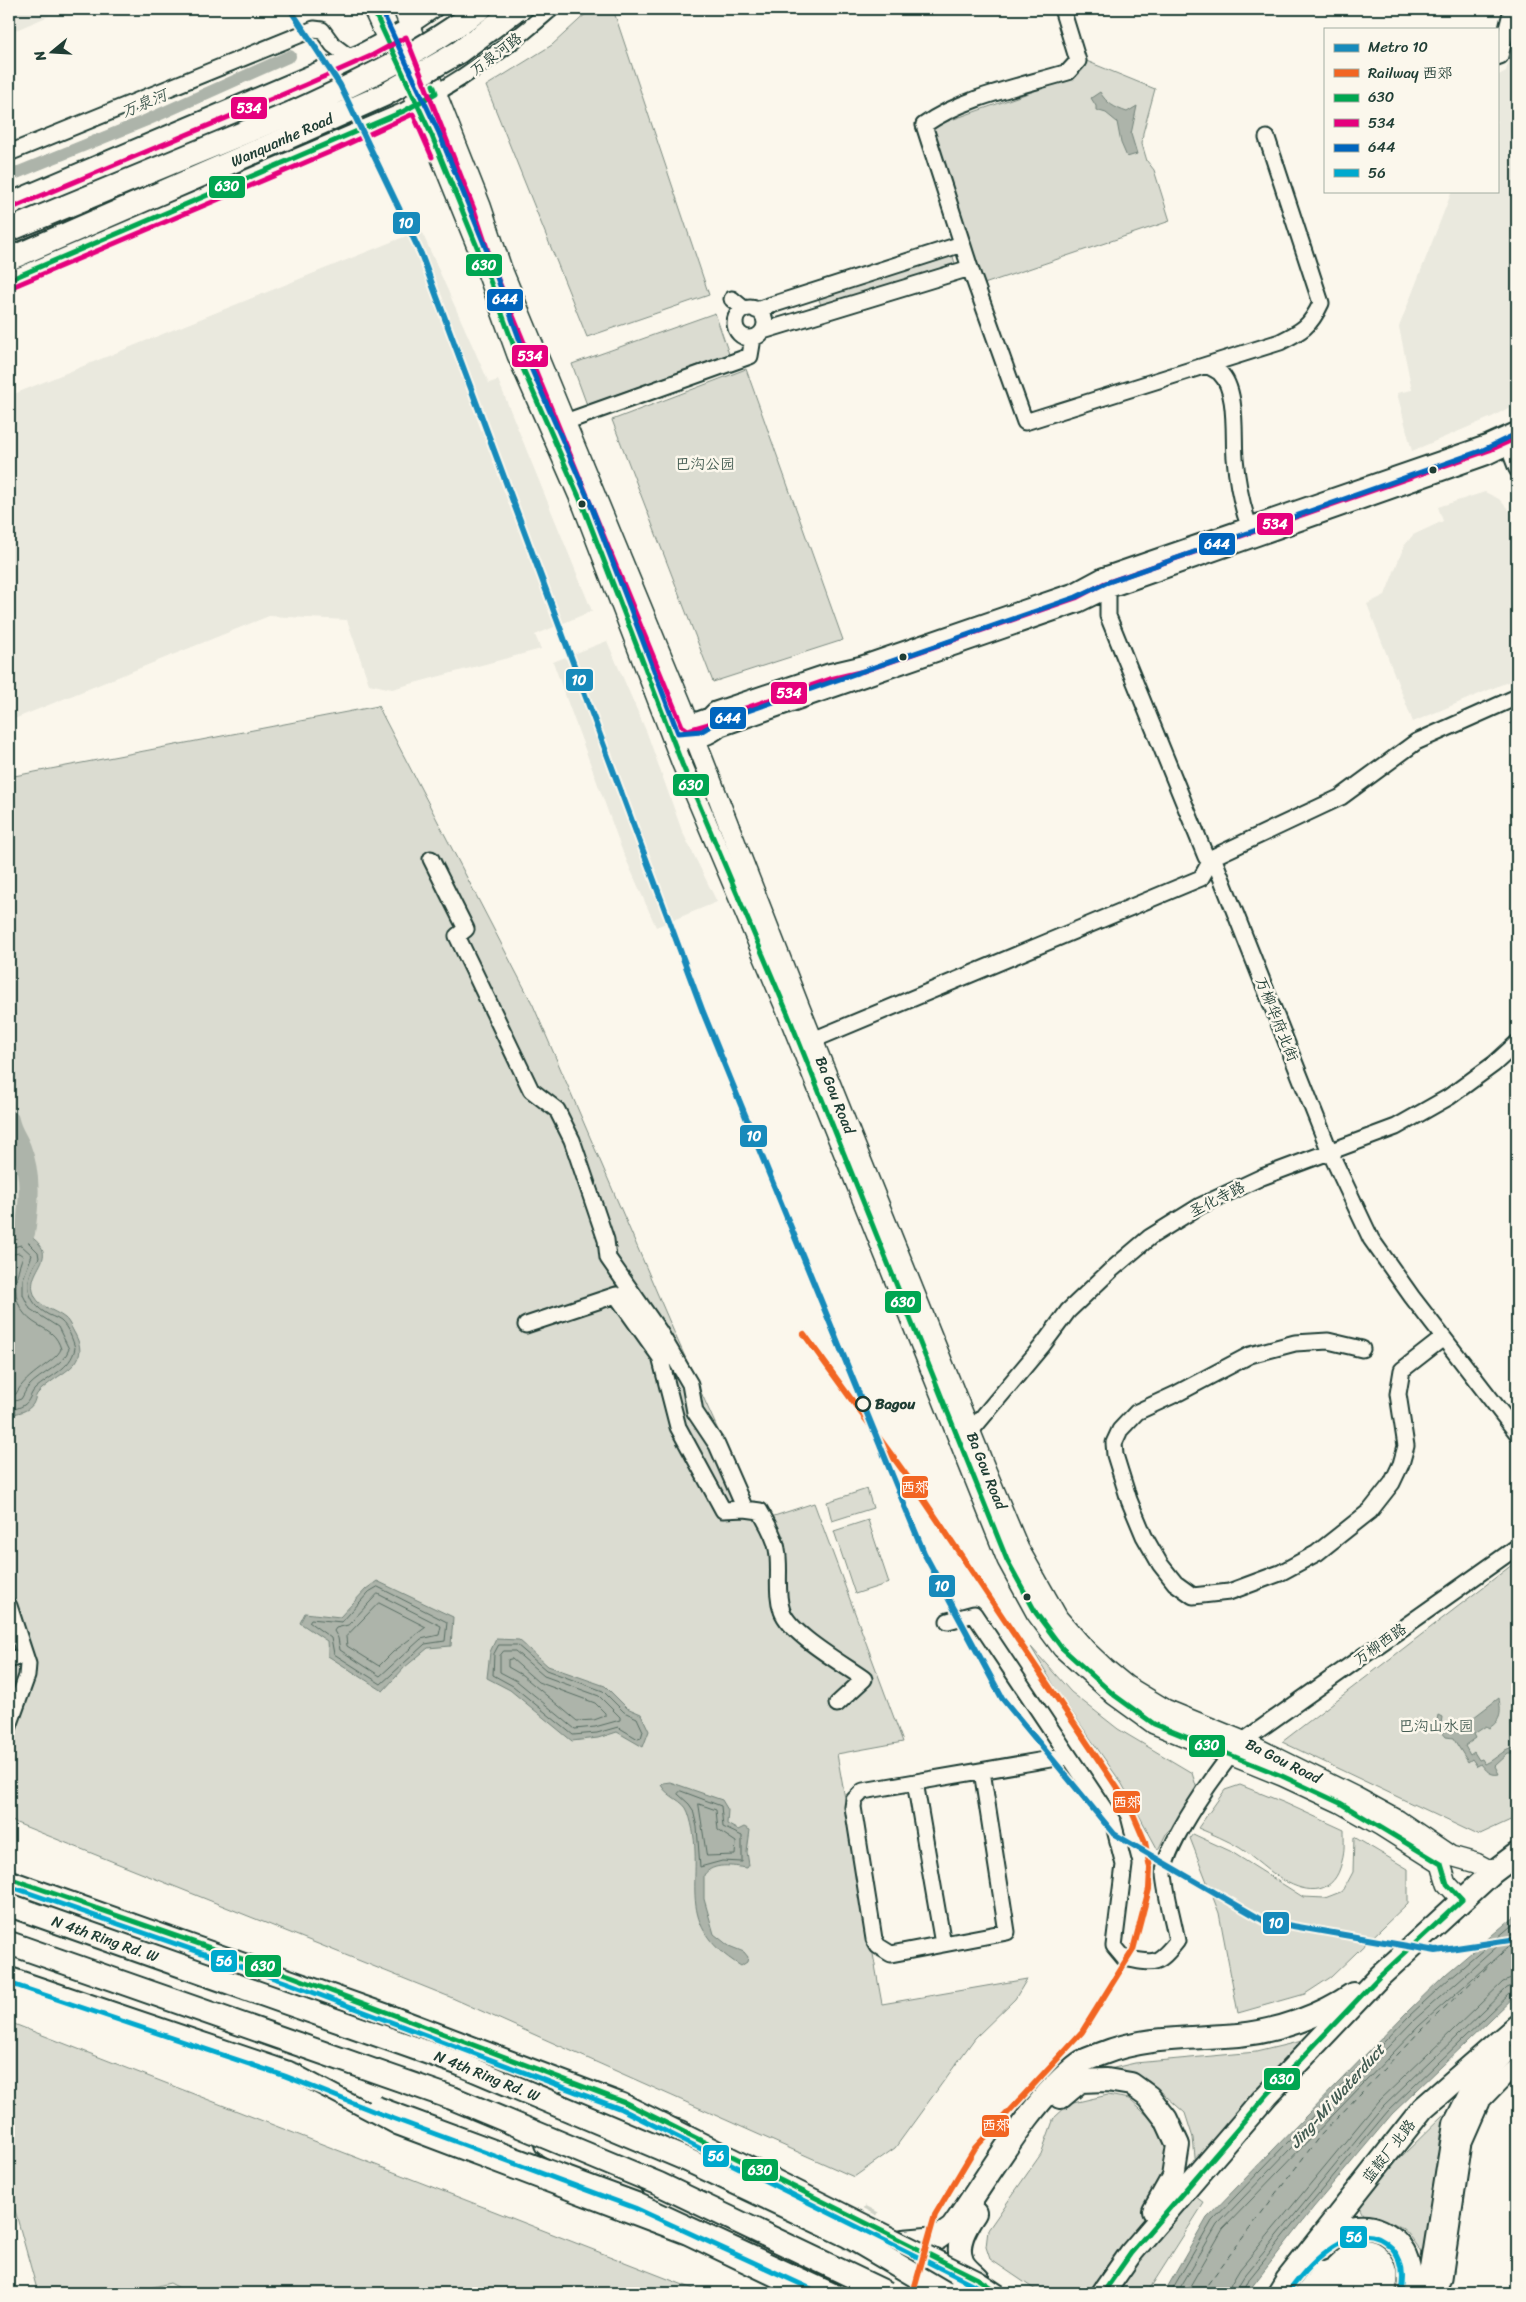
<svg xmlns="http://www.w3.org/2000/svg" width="1526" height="2302" viewBox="0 0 1526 2302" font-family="Sriracha,'LXGW WenKai TC',sans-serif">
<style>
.built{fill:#eae9de}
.green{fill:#dbdcd1;stroke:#7d8c82}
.water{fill:#adb4aa;stroke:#74847b}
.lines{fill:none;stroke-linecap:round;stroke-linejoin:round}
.shore{stroke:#586d63;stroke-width:1}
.canal{stroke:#adb4aa;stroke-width:12}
.river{stroke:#adb4aa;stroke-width:20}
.ferry{stroke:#425b52;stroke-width:1;stroke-dasharray:6 5;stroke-linecap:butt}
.minor-tunnel{stroke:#cfd2c7;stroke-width:15;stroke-dasharray:15 8;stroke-linecap:butt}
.minor-casing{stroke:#1f3d34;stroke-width:19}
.major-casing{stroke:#1f3d34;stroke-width:22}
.highway-casing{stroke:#1f3d34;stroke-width:26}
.minor{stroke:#fbf7ec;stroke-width:15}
.major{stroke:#fbf7ec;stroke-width:19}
.highway{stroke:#fbf7ec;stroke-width:22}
.minor-bridge-casing{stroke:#1f3d34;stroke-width:19;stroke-linecap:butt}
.highway-bridge-casing{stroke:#1f3d34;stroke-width:26;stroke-linecap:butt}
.minor-bridge{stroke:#fbf7ec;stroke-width:15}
.highway-bridge{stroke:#fbf7ec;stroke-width:22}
.bus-1-casing{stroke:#fbf7ec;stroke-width:9}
.bus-2-casing{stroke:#fbf7ec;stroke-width:9}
.bus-3-casing{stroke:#fbf7ec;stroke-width:9}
.bus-4-casing{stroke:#fbf7ec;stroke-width:9}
.bus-1{stroke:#00a651;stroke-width:5}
.bus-2{stroke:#e5007d;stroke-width:5}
.bus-3{stroke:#0065bd;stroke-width:5}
.bus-4{stroke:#00a9ce;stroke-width:5}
.rail-1-casing{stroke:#fbf7ec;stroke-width:10}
.rail-1{stroke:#f26522;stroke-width:6}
.metro-1-casing{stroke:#fbf7ec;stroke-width:10}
.metro-1{stroke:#178abb;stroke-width:6}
.bus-dot{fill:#1f3d34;stroke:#fbf7ec;stroke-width:2}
.stop-dot{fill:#fbf7ec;stroke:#1f3d34;stroke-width:2.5}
.labels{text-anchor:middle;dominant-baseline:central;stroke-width:5;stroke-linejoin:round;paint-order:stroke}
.street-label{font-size:15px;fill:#1f3d34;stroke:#fbf7ec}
.park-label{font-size:15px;fill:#455d53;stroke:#fbf7ec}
.stop-label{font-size:15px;font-weight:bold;fill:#1f3d34;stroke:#fbf7ec;text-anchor:start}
.water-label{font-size:16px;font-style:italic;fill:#425b52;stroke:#fbf7ec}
.line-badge{stroke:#fbf7ec;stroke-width:2}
.badge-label{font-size:14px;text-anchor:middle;font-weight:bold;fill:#fff}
</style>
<rect width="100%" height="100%" fill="#fbf7ec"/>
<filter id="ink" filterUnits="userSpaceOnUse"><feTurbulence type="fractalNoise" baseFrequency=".02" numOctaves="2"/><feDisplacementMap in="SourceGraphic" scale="10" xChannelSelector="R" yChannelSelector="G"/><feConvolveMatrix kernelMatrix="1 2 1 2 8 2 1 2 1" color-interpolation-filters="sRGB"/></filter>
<g filter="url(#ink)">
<path class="built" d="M9 9H62L63 10 9 33Z
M1517 34V403L1492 417 1412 451 1397 393 1412 390 1399 327 1452 191H1497V76L1506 71Z
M421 230 489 383 498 380 592 611 535 635 541 649 392 689 369 684 347 620 269 616 9 721V396Z
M1485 492 1499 499 1515 517 1517 523V678L1413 722 1367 604 1385 595 1404 546 1413 535 1443 521 1438 507Z
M607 641 647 733 682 831 717 902 656 927 622 850 553 662Z"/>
<path class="green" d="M591 9H613L709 295 587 337 486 86 552 45Z
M1084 60 1155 89 1143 133 1142 144 1147 161 1154 170 1170 221 984 284 931 127 1074 77Z
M952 253 956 267 822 308 817 294Z
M715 313 729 354 587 405 572 364Z
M746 369 843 640 713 682 612 420Z
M378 706 533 1005 677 1339 759 1521 814 1503 903 1742 837 1754 882 2004 1027 1979 1015 1999 975 2038 895 2148 854 2177 450 1997 9 1820V777Z
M867 1489 873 1508 832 1521 827 1502Z
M868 1520 889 1583 855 1594 834 1531Z
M1517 1561V1817L1478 1835 1282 1742Z
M1031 1647 1071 1692 1118 1729 1192 1773 1197 1789 1188 1802 1180 1821 1167 1832 1158 1850 1122 1784 1058 1692Z
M1240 1785 1285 1803 1344 1830C1344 1840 1345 1851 1342 1861 1335 1895 1308 1895 1283 1880 1268 1871 1255 1857 1240 1848 1227 1840 1212 1834 1198 1828L1225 1790Z
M1193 1834 1230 1851 1303 1897 1325 1898 1343 1891 1353 1872 1354 1837 1408 1869V1903L1331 1977 1305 1994 1238 2013 1219 1913 1190 1838Z
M9 2022 704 2293H189L170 2283 129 2293H38L9 2189Z
M1302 2041 1196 2167 1193 2138 1185 2113 1149 2081 1130 2073 1105 2070 1135 2063 1256 2052Z
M1108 2095 1129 2099 1160 2127 1167 2139 1165 2173 1204 2203 1147 2293H1040L990 2259 986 2247 988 2230 1041 2154 1054 2118 1069 2104Z
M1449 2110 1440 2135 1424 2256C1407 2230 1400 2218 1366 2221L1356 2201Z"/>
<path class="water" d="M1100 92C1106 103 1115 108 1127 112L1137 106 1131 134 1137 154 1127 157 1121 143 1117 122 1106 113 1096 110V106L1091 98Z
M25 1233C64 1256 28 1266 33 1291 36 1307 54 1309 65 1318 69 1321 72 1329 75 1334 89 1360 70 1368 52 1381 47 1385 41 1389 37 1394 35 1397 35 1401 33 1404 28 1412 17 1413 9 1415V1237Z
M377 1581 453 1617 451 1646 428 1648 405 1667 383 1691 328 1656 327 1641 300 1623 305 1613 340 1617 366 1589Z
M496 1639 519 1640 548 1666 605 1686 627 1708 641 1714 649 1731 643 1747 617 1732 598 1738 572 1741 510 1690 487 1678 490 1652Z
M1499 1698C1501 1712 1502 1720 1489 1728L1486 1726 1474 1734 1476 1738 1465 1746 1470 1755 1474 1752 1479 1760 1482 1759 1485 1764C1497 1759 1503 1748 1517 1748V1754H1508L1495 1766 1499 1774C1490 1776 1486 1770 1481 1764L1477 1766 1472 1759 1468 1762 1453 1738 1446 1737 1436 1725 1438 1715 1442 1717 1441 1724 1445 1729 1457 1730Z
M670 1782 722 1800 728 1810 727 1824 738 1830 744 1827 750 1830 747 1852 749 1865 747 1868C733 1866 713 1862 704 1875V1899L714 1934 729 1946 744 1952 748 1957 747 1962 741 1966C667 1921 710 1875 688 1812 684 1800 668 1798 661 1785L663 1783Z
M1517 1914V1994L1392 2114 1313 2208 1247 2293H1164L1207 2218 1406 2013 1446 1974Z"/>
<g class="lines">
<path class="shore" d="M9 1241 24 1238 38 1252 39 1258C25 1276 24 1299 44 1312 49 1316 56 1317 61 1321 68 1327 73 1340 75 1348 71 1369 49 1376 35 1389 30 1394 30 1401 24 1405 20 1408 14 1409 9 1410
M9 1248 21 1245 32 1255 23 1279V1295L30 1309 58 1327 69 1349C63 1366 41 1373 29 1386 25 1390 24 1395 21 1399L9 1403
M9 1255 19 1253 23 1256C13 1282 10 1309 38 1325 49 1331 57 1335 61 1349 56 1362 26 1373 16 1394L9 1396
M378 1587 447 1622 445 1641 425 1644 381 1684 334 1654 331 1638 309 1622 311 1619 342 1622 369 1592Z
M378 1594 441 1626 439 1635 421 1639 380 1676 340 1650 338 1638 334 1631 336 1628 348 1625Z
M379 1603 426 1627 393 1652 379 1666 347 1646 346 1637Z
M499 1645H517L546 1670 603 1691 624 1712 637 1718 643 1731 641 1738 638 1739 618 1727 597 1733 573 1735 513 1686 493 1675 494 1654Z
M504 1651H515L544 1676 599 1696 620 1717V1720L595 1727 575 1729 517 1681 500 1672V1656Z
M512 1659 538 1682 595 1703 605 1713V1716L594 1720 577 1721 522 1675 508 1667V1660Z
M681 1791 721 1806 723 1827 742 1836V1862L722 1861 700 1867 697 1827 693 1810 689 1804 678 1794Z
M699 1804 716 1810 718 1830 736 1842 735 1855 707 1856Z
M1170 2293 1212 2221 1409 2016 1450 1978 1517 1921
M1177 2293 1217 2225 1413 2021 1517 1929
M1186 2293 1223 2229 1419 2026 1517 1939
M1229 2293 1231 2284 1240 2269 1378 2102 1503 1982 1517 1977
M1236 2293 1238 2287 1246 2274 1383 2107 1507 1988 1517 1984
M1243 2293 1250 2278 1309 2205 1388 2111 1512 1992 1517 1990"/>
<path class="canal" d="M9 176 147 120 290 56"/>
<path class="river" d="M9 1120C11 1131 17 1138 21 1148 32 1176 29 1205 25 1233"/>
<path class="ferry" d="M1201 2293 1319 2137 1421 2030 1517 1939"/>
<path class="minor-tunnel" d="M827 2293 872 2209"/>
<g class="minor-casing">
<path id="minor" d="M1062 9 1078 61 1068 72C1022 86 963 97 924 125L970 268 1025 422 1280 342C1302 331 1310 327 1321 303L1267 138
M1497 57 1500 56 1512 9
M9 153 314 29 322 30 333 45 349 57
M9 201 361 52 410 26 435 9
M9 280 404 111C458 83 506 49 551 9
M732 299 744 309
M735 323a15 15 0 1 1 30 0a15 15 0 1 1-30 0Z
M756 310 962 244
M763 331 970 268
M1207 365C1211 368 1217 370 1220 373 1238 390 1233 436 1235 458 1237 482 1241 503 1249 526
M565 422 750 356 753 338
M1509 448 1517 469
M1102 576 1108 590V616L1206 857H1213L1330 1152 1371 1239 1412 1297 1517 1433
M673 741 689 723 709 716 715 710 828 672 862 664 1074 591 1102 576 1488 443 1517 430
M685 741C698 741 710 737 721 728L1079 604 1108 590 1486 457 1517 442
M431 859 466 929 457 936 531 1090 557 1110 572 1140 606 1240 608 1258 659 1331 690 1384 695 1412 717 1445 745 1509
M813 1040 1201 878 1213 857 1341 797 1416 742 1517 697
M526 1325 616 1295 660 1357 678 1427 723 1510 745 1509 760 1511C766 1522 775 1536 777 1549 781 1569 775 1591 782 1611 790 1634 843 1664 864 1679L837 1704
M1362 1349 1328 1341 1295 1343 1250 1355 1178 1393 1137 1412 1120 1430 1114 1443 1115 1455 1129 1500 1144 1536 1160 1564 1175 1583 1193 1596 1229 1592 1280 1573 1317 1553 1370 1511 1392 1483 1401 1464 1406 1446 1398 1394 1402 1370 1443 1338
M971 1431 1042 1346 1068 1311 1110 1271 1150 1237 1200 1206 1262 1177 1396 1127 1449 1097 1494 1064 1517 1043
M9 1606 28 1664 27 1676 9 1726
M948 1621 974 1614 1113 1822 1124 1865 1114 1946 1124 1958C1155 1964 1157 1966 1177 1941 1173 1919 1166 1896 1164 1874 1163 1846 1223 1761 1243 1741L1517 1547
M9 1660 24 1655
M982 1771 1007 1932 891 1954 878 1946 874 1939 853 1807 854 1800 863 1791 1068 1756
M915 1782 943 1944
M9 1878 395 2015
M9 1975 296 2072
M288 2069 398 2127 686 2236 805 2293
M1436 2293 1444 2278 1464 2142 1482 2101 1517 2065"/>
</g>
<g class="major-casing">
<g id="major">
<path d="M373 9 432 136 484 264 517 355 583 506 682 764 787 1012 1007 1560 1036 1613 1062 1648 1114 1695 1154 1724 1282 1776 1340 1803 1381 1826 1441 1864 1447 1884 1462 1900"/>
<path id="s1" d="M403 9 481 206 502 269 682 705 800 1008 986 1470 1019 1549 1058 1618 1087 1651 1105 1668 1127 1686 1165 1709 1243 1741 1354 1796 1398 1820 1451 1856 1476 1863 1493 1872"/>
</g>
</g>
<g class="highway-casing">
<g id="highway">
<path d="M9 230 294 112"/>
<path d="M9 259 303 131"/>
<path id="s2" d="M9 1905 460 2064"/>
<path d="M9 1943 452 2098"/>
<path d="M1061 2097 1080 2081 1107 2080 1131 2084 1149 2097 1166 2119 1178 2145 1173 2177 1154 2211"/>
<path d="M567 2102 681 2132"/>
<path d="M546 2144 632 2197"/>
<path d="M975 2213C966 2226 955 2244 962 2261 964 2267 973 2274 978 2279"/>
<path d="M903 2241 938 2238 952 2228C988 2178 1031 2099 1080 2063 1086 2059 1094 2057 1101 2054 1145 2036 1192 2039 1239 2035 1278 2031 1321 2016 1353 1994"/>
<path d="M1321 2249C1331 2240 1342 2229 1356 2227 1393 2223 1419 2260 1408 2293"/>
<path d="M1103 2293 1131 2253 1267 2095 1379 1977 1493 1872 1517 1854"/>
<path d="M1279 2293 1287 2280 1423 2108 1517 2026"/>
<path d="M1421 2293 1432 2269 1455 2124 1470 2094 1503 2052"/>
</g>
</g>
<use href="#minor" class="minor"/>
<use href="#major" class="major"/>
<use href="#highway" class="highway"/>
<g class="minor-bridge-casing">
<path id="minor-bridge" d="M395 2015 624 2102 978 2279 999 2293
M376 2104 638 2201 837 2293"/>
</g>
<g class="highway-bridge-casing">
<path id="highway-bridge" d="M294 112C359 82 423 52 480 9
M303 131 384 95 459 52 517 9
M460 2064 683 2158 848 2236 945 2293
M452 2098 659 2184 887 2293"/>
</g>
<use href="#minor-bridge" class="minor-bridge"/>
<use href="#highway-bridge" class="highway-bridge"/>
<g class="bus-1-casing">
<path id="bus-1" d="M373 9 432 136 484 264 517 355 583 506 682 764 787 1012 1007 1560 1036 1613 1062 1648 1114 1695 1154 1724 1282 1776 1340 1803 1441 1864 1447 1884 1462 1900 1379 1977 1267 2095 1131 2253 1103 2293
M9 280 404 111 436 93 433 85
M9 1878 291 1976 624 2102 978 2279 999 2293"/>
</g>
<g class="bus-2-casing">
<path id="bus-2" d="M12 208 305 85 373 55 406 37 474 209 495 272 682 726 688 730 712 723 719 717 830 679 864 671 1076 598 1105 583 1490 450 1517 438
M12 287 330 152 413 114 432 157"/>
</g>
<g class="bus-3-casing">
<path id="bus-3" d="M381 9 439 133 491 261 524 352 590 503 678 733 702 731 719 721 1076 597 1106 583 1483 450 1514 435"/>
</g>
<g class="bus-4-casing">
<path id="bus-4" d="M9 1886 288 1983 621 2109 974 2285 986 2293
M9 1983 285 2076 373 2111 635 2208 820 2293
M1288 2293C1308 2264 1357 2211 1392 2248 1403 2260 1404 2276 1401 2291"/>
</g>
<use href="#bus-1" class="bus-1"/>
<use href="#bus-2" class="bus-2"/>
<use href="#bus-3" class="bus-3"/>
<use href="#bus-4" class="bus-4"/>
<g class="rail-1-casing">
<path id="rail-1" d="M804 1334 922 1497 1130 1807 1145 1842 1150 1868 1149 1889 1133 1950 1082 2032 975 2148 935 2215 913 2293"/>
</g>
<use href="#rail-1" class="rail-1"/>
<g class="metro-1-casing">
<path id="metro-1" d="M290 9 340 85 421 254 703 1012 924 1553 1002 1698 1114 1834 1264 1921 1436 1951 1517 1939"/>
</g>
<use href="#metro-1" class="metro-1"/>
</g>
</g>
<g class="bus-dot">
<circle cx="1433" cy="470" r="4.5"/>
<circle cx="582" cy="504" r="4.5"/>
<circle cx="903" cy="657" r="4.5"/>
<circle cx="1027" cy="1597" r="4.5"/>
</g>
<circle class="stop-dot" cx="863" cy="1404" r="7"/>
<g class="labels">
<g class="street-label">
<text transform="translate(496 54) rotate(-37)">万泉河路</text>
<text transform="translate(282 140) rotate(-24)">Wanquanhe Road</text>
<text transform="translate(1277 1019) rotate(68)">万柳华府北街</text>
<text stroke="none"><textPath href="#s1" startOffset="1169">Ba Gou Road</textPath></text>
<text transform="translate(1217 1199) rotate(-27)">圣化寺路</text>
<text stroke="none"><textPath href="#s1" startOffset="1574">Ba Gou Road</textPath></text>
<text transform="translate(1380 1644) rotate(-35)">万柳西路</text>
<text stroke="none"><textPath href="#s1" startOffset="2009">Ba Gou Road</textPath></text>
<text stroke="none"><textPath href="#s2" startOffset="102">N 4th Ring Rd. W</textPath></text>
<text transform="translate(487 2076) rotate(22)">N 4th Ring Rd. W</text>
<text transform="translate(1389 2151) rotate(-52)">蓝靛厂北路</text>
</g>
<g class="park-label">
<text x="705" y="464">巴沟公园</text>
<text x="1436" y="1726">巴沟山水园</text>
</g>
<g class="stop-label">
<text x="875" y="1404">Bagou</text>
</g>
<g class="water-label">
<text transform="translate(144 103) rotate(-23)">万泉河</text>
<text transform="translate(1337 2096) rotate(-48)">Jing-Mi Waterduct</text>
</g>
</g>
<g class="line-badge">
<rect x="230" y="96" width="38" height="24" rx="5" fill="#e5007d"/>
<rect x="208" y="175" width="38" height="24" rx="5" fill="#00a651"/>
<rect x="392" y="211" width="29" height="24" rx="5" fill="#178abb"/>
<rect x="465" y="253" width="38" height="24" rx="5" fill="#00a651"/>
<rect x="486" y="288" width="38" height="24" rx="5" fill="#0065bd"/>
<rect x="511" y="344" width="38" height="24" rx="5" fill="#e5007d"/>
<rect x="1256" y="512" width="38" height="24" rx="5" fill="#e5007d"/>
<rect x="1198" y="532" width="38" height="24" rx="5" fill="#0065bd"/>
<rect x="565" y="668" width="29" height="24" rx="5" fill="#178abb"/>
<rect x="770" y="681" width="38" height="24" rx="5" fill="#e5007d"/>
<rect x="709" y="706" width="38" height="24" rx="5" fill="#0065bd"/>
<rect x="672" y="773" width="38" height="24" rx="5" fill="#00a651"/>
<rect x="739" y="1124" width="29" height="24" rx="5" fill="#178abb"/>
<rect x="884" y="1290" width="38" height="24" rx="5" fill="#00a651"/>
<rect x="901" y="1475" width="28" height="24" rx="5" fill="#f26522"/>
<rect x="928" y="1574" width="28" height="24" rx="5" fill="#178abb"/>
<rect x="1188" y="1734" width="38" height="24" rx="5" fill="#00a651"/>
<rect x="1112" y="1790" width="29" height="24" rx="5" fill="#f26522"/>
<rect x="1262" y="1911" width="28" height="24" rx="5" fill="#178abb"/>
<rect x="210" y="1949" width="28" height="24" rx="5" fill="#00a9ce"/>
<rect x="244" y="1954" width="38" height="24" rx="5" fill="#00a651"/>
<rect x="1263" y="2067" width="38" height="24" rx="5" fill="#00a651"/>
<rect x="981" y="2114" width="29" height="24" rx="5" fill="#f26522"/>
<rect x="702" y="2144" width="28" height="24" rx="5" fill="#00a9ce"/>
<rect x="741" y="2158" width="38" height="24" rx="5" fill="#00a651"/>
<rect x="1339" y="2225" width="29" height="24" rx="5" fill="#00a9ce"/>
</g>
<g class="badge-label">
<text x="249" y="113">534</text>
<text x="227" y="191">630</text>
<text x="406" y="228">10</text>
<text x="484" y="270">630</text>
<text x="505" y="304">644</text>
<text x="530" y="361">534</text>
<text x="1275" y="529">534</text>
<text x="1217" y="549">644</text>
<text x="579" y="685">10</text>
<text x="789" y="698">534</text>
<text x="728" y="723">644</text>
<text x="691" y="790">630</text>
<text x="754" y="1141">10</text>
<text x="903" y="1307">630</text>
<text x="915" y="1492">西郊</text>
<text x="942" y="1591">10</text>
<text x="1207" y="1750">630</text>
<text x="1127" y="1807">西郊</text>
<text x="1276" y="1928">10</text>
<text x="224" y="1966">56</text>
<text x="263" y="1971">630</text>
<text x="1282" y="2084">630</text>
<text x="996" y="2130">西郊</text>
<text x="716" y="2161">56</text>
<text x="760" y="2175">630</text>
<text x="1354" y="2242">56</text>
</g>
<rect width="1526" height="2302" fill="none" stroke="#fbf7ec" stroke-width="30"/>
<rect x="15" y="15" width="1496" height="2272" fill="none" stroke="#1f3d34" stroke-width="2" filter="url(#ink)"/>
<rect x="1324" y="28" width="175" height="165" fill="#fbf7ec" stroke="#a3ada2"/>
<rect x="1334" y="44" width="25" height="8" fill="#178abb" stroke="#a3ada2"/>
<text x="1368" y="52" font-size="15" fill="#1f3d34">Metro 10</text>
<rect x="1334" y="69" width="25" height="8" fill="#f26522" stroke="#a3ada2"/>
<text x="1368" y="78" font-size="15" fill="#1f3d34">Railway 西郊</text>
<rect x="1334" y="94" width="25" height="8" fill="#00a651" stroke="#a3ada2"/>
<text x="1368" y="102" font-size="15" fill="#1f3d34">630</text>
<rect x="1334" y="119" width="25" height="8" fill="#e5007d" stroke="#a3ada2"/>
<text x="1368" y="128" font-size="15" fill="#1f3d34">534</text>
<rect x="1334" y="144" width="25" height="8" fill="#0065bd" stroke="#a3ada2"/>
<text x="1368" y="152" font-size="15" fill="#1f3d34">644</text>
<rect x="1334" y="169" width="25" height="8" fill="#00a9ce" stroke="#a3ada2"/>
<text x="1368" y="178" font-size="15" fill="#1f3d34">56</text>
<g transform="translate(52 52) rotate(252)" stroke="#fbf7ec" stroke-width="4" paint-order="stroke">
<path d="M0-4L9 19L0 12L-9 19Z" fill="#1f3d34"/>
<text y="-8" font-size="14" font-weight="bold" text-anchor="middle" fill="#1f3d34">N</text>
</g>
</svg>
